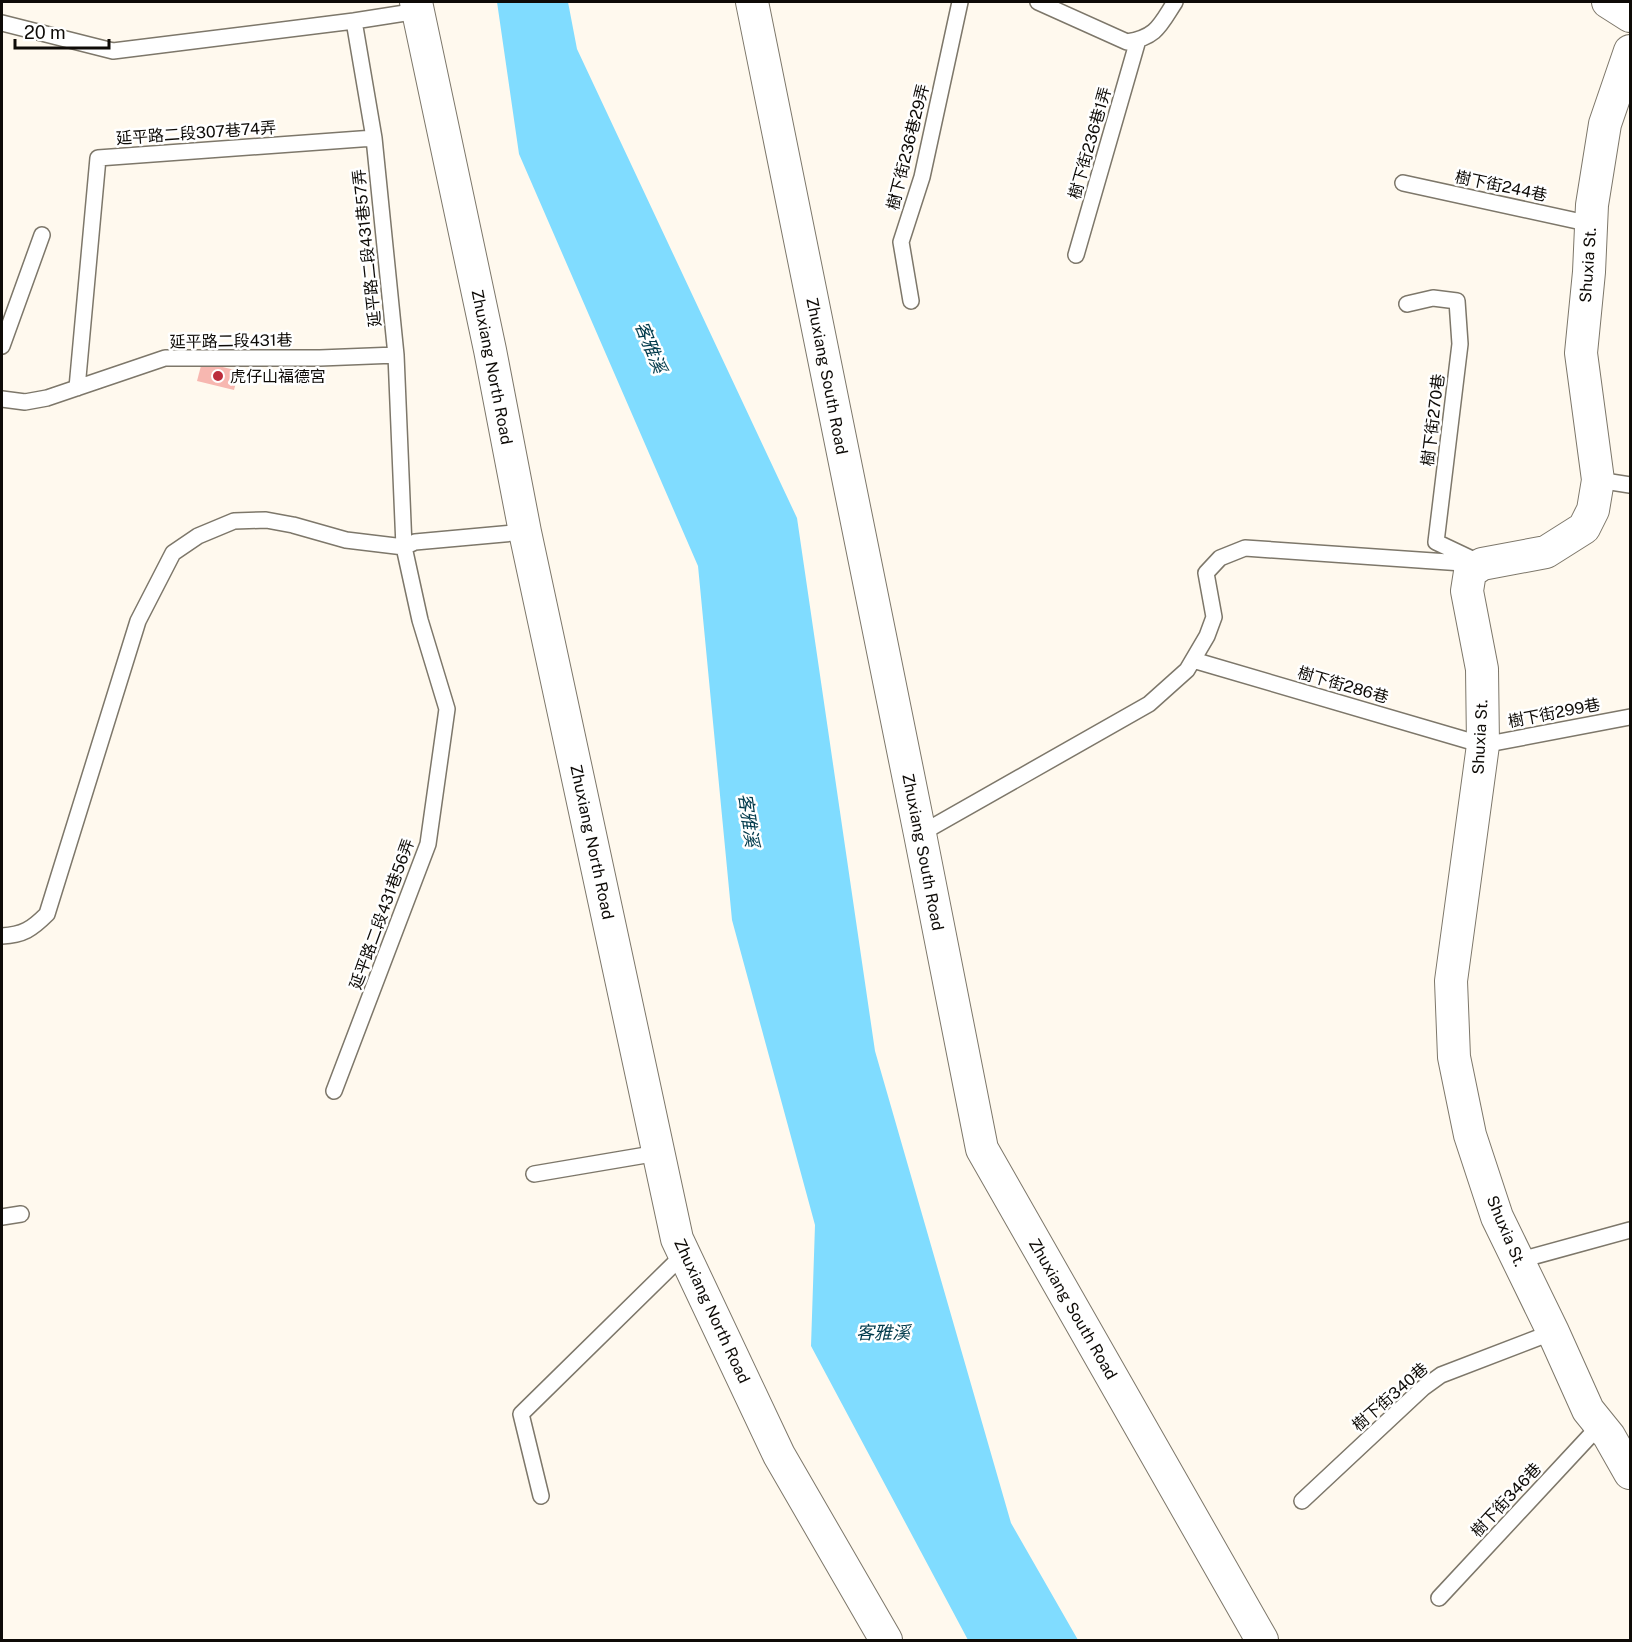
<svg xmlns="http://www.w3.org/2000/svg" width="1632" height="1642" viewBox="0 0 1632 1642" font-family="'Public Sans','Noto Sans TC',sans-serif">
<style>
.water{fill:#80dcff}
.building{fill:#f7b7b0}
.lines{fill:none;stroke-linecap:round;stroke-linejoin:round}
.service-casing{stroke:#7d776a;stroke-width:18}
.minor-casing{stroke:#7d776a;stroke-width:34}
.service{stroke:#fff;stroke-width:15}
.minor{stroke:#fff;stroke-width:32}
.poi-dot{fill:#bc2c3b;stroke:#fff;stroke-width:2}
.labels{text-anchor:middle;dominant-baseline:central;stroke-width:5;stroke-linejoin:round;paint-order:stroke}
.street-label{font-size:16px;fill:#0e0b07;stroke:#fff}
.poi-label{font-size:16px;fill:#0e0b07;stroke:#fff;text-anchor:start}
.water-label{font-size:18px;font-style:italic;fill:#003a4b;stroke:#fff}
</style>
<rect width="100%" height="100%" fill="#fff9ee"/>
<path class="water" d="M497 2H568L577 49 797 518 875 1051 1011 1523 1078 1640H968L811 1346 815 1225 732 920 698 566 519 154Z"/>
<path class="building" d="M202 362 239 371 234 390 197 381Z"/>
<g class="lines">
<g class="service-casing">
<path id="service" d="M1038 2 1127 42C1157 37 1160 25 1175 2
M2 23 113 51 354 21 418 11
M1403 183 1591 224
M1076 255 1138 40
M911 301 901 242 922 177 960 2
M1407 304 1433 298 1457 301 1460 344 1436 542 1474 560
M2 346 42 235
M77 388 98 158 374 138 354 21
M2 399 25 402 47 398 165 358H320L396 355
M1598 480 1630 485
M1193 660 1483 745 1630 717
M920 834 1149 704 1187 670 1207 636 1214 617 1206 573 1220 558 1245 548 1477 564
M2 936C23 935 32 929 47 914L138 621 173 553 198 536 234 521 266 520 293 525 346 540 404 547 415 542 525 532
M334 1091 428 844 447 709 420 620 404 547 396 355 374 138
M534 1174 658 1153
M2 1217 21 1214
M1517 1261 1630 1230
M541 1496 521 1414 684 1254
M1302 1501 1423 1388 1441 1375 1553 1332
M1439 1598 1600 1425"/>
</g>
<g class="minor-casing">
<path id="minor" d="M416 2 490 350 525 532 677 1239 779 1455 886 1640
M752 2 920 834 982 1149 1262 1640
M1608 2 1630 16
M1630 51 1605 124 1592 205 1589 272 1581 353 1598 480 1593 510 1584 528 1546 552 1482 564 1470 572 1467 591 1482 669 1483 745 1451 981 1454 1057 1470 1135 1497 1217 1553 1332 1588 1410 1609 1436 1630 1473"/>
</g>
<use href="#service" class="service"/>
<use href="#minor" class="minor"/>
</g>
<circle class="poi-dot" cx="218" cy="376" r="6"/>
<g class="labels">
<g class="street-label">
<text transform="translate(196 133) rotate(-4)">延平路二段307巷74弄</text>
<text transform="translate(1090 143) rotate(-74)">樹下街236巷1弄</text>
<text transform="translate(908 147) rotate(-76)">樹下街236巷29弄</text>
<text transform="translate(1501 186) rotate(12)">樹下街244巷</text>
<text transform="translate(367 248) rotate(-96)">延平路二段431巷57弄</text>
<text transform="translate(1588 265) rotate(-86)">Shuxia St.</text>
<text transform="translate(231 341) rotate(-1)">延平路二段431巷</text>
<text transform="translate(492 367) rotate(79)">Zhuxiang North Road</text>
<text transform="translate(827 376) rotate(79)">Zhuxiang South Road</text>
<text transform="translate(1433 420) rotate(-83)">樹下街270巷</text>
<text transform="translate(1343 685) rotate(16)">樹下街286巷</text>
<text transform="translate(1554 713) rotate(-11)">樹下街299巷</text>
<text transform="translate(1480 737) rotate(-87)">Shuxia St.</text>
<text transform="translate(592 842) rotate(78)">Zhuxiang North Road</text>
<text transform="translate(923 852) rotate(79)">Zhuxiang South Road</text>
<text transform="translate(382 914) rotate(-70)">延平路二段431巷56弄</text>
<text transform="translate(1506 1231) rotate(67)">Shuxia St.</text>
<text transform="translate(1073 1309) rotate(60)">Zhuxiang South Road</text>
<text transform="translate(712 1311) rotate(65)">Zhuxiang North Road</text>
<text transform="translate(1390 1397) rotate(-41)">樹下街340巷</text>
<text transform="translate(1506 1500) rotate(-47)">樹下街346巷</text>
</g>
<g class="poi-label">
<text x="230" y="376">虎仔山福德宮</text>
</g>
<g class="water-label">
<text transform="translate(651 347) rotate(68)">客雅溪</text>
<text transform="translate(749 820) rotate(82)">客雅溪</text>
<text x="883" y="1332">客雅溪</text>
</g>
</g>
<rect width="1632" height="1642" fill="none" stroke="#0e0b07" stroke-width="6"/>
<path d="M15 39v9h94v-9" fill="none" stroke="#0e0b07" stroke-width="3"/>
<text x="24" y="39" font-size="18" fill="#0e0b07" stroke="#ffffff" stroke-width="4.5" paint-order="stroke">20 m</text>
</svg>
